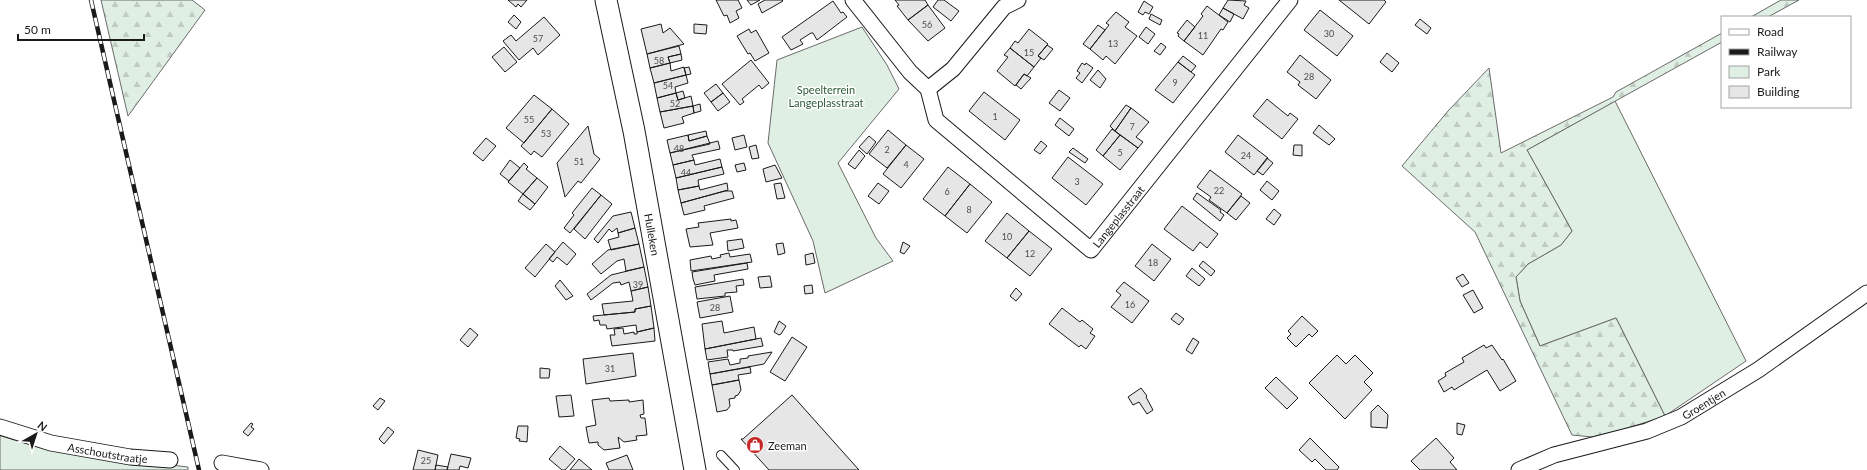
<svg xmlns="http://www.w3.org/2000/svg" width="1867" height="470" viewBox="0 0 1867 470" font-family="Lato,sans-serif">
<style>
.green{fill:#e0efe3;stroke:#6a6a6a}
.forest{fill:url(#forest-firs);stroke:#6a6a6a}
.building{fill:#e6e6e6;stroke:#1a1a1a}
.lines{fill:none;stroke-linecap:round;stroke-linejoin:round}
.service-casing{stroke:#1a1a1a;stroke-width:10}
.minor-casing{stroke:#1a1a1a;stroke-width:17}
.secondary-casing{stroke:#1a1a1a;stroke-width:23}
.service{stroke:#fff;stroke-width:8}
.minor{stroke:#fff;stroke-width:15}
.secondary{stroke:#fff;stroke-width:21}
.rail-casing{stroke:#1a1a1a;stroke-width:4.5}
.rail{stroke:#fff;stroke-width:3;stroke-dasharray:9;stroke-linecap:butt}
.labels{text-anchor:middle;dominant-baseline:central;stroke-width:3;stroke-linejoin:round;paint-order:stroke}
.number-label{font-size:9px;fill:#4d4d4d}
.park-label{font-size:11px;fill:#2b5a34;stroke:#fff}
.street-label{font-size:11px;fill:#1a1a1a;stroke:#fff}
.poi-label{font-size:11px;fill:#1a1a1a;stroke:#fff;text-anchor:start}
</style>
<defs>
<pattern id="forest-firs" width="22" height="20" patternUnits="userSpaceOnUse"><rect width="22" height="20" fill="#e0efe3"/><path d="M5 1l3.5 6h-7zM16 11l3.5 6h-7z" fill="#c0ccc2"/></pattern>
</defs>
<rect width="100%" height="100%" fill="#fff"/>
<path class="green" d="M862 27 887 65 899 89 838 163 876 238 893 261 825 293 813 241 768 143 777 60Z
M1615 101 1746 361 1665 416 1616 318 1540 346 1520 301 1516 277 1528 264 1561 245 1572 231 1527 150Z
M0 433 110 458 188 467V470H0Z"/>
<path class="forest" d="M101 0H192L205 10 128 116Z
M1781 0H1799L1768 17H1751Z
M1722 33V42L1527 150 1572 231 1561 245 1528 264 1516 277 1520 301 1540 346 1616 318 1665 416 1622 430 1592 437 1572 435 1475 232 1402 166 1448 111 1489 68 1501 153 1613 97 1616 92Z"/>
<path class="building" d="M508 0H527L521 7 518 4 516 7Z
M716 0H738L742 8 736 11 739 18 730 23 727 15 724 16Z
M747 0H760L751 5Z
M765 0H782L783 1 762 13 758 4Z
M895 0H925L928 5 908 20 897 6 899 5Z
M938 0H944L959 11 951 21 933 7Z
M1228 0 1246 1 1244 5 1249 8 1243 19 1223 8Z
M1339 0H1384L1386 2 1369 24Z
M833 1 841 13 843 12 847 17 817 40 813 33H811L800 40 803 44 791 50 782 37Z
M1144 1 1153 7 1149 14 1145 12 1143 15 1138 12Z
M928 5 945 28 928 41 908 20Z
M1207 6 1228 22 1223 30 1221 29 1203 55 1184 41 1203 16 1201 14Z
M1223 8 1234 14 1230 22 1219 15Z
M1320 10 1353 36 1337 56 1304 30Z
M1116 12 1129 22 1125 27 1137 36 1115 64 1106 56 1103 60 1090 49 1109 25 1106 23Z
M1151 14 1162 20 1160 25 1149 19Z
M514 15 521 22 516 29 508 22Z
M544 17 560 35 538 55 533 48 519 60 503 41 511 35 516 41Z
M1420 19 1431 28 1427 34 1415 25Z
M1187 20 1195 27 1184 41 1178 36 1179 34 1177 33Z
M661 24 663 33 670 28 684 44 647 54 641 29Z
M694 24 707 25 706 34 694 33Z
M1098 25 1105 30 1090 49 1083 44Z
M1146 27 1155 34 1148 44 1139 37Z
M749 29 751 33 756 30 769 53 755 61 750 53 748 54 737 36Z
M1029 29 1048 44 1038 56 1041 58 1034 67 1010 48 1015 41 1018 43Z
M1161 43 1166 47 1160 55 1154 51Z
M1047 45 1053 49 1044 60 1038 56Z
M679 46 681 54 668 57 670 63 650 68 647 54Z
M504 47 517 62 505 72 492 57Z
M1010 48 1034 67 1027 76 1024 74 1015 86 997 71 1008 57 1004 55Z
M1387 53 1399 63 1392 72 1380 62Z
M681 54 682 60 670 63 668 57Z
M1300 55 1331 80 1316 99 1298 85 1300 82 1287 72Z
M1183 56 1196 66 1191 72 1178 62Z
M751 60 769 83 762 89 759 85 742 99 744 102 740 105 722 84Z
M1178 62 1195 75 1173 103 1155 90Z
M670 63 671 71 684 67 686 75 654 83 650 68Z
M1082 63 1085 65 1086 63 1093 68 1082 83 1076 78 1080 73 1077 71Z
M689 67 691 74 686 75 684 68Z
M1098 70 1106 79 1100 88 1090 80Z
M1024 74 1031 78 1021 89 1016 85Z
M686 75 688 83 675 87 676 93 657 98 654 83Z
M716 84 723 93 711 102 704 93Z
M1059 90 1070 98 1060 111 1049 103Z
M683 91 685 98 678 100 676 93Z
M984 92 1020 120 1005 140 969 111Z
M676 93 678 100 691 96 693 106 660 112 657 98Z
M723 93 730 102 718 111 711 102Z
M534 95 552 109 524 143 506 128Z
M1267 99 1288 116 1290 113 1298 119 1282 139 1253 116Z
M700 104 701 111 694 113 693 106Z
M1126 105 1131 108 1115 131 1110 126Z
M693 106 694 113 682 117 684 123 664 128 660 112Z
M1131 108 1149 122 1136 137 1143 142 1138 148 1115 131Z
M552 109 569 124 542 157 534 151 531 155 521 146Z
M1060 118 1074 129 1069 136 1055 125Z
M1319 125 1335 139 1329 145 1313 133Z
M588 126 594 154 600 159 581 183 578 181 565 197 557 163Z
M1112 129 1120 135 1103 156 1096 150Z
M888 130 906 145 887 168 869 154Z
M706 131 707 136 689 141 688 135Z
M688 135 689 141 707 136 710 144 670 153 667 140Z
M744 135 747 147 735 150 732 138Z
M1120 135 1138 148 1120 170 1103 156Z
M1238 135 1268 158 1254 175 1225 152Z
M869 136 876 142 867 154 859 147Z
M486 138 496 146 483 161 473 153Z
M718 141 720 149 692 155 694 160 673 165 670 153Z
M1041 141 1047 146 1040 154 1034 150Z
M756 145 759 158 752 159 749 147Z
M906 145 924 159 901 188 883 174Z
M1294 145H1302V156L1293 155Z
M1073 148 1088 159 1085 163 1069 152Z
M859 150 865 156 855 169 848 164Z
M1068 157 1103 184 1086 205 1052 178Z
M1267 158 1273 163 1263 175 1257 171Z
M720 159 722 167 676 178 673 165 694 160 695 165Z
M510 160 520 168 509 181 500 174Z
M524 163 528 167 526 169 537 178 523 194 508 182Z
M744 163 746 170 737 172 735 165Z
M775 165 782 178 766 182 763 169Z
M722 167 724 174 698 180 699 186 678 190 676 178Z
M948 167 970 184 945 216 923 199Z
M1210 170 1242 194 1227 213 1209 200 1211 197 1197 187Z
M537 178 548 187 535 204 523 194Z
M1267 181 1279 191 1272 200 1260 190Z
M727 183 728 190 681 203 678 190 699 186 700 190Z
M781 183 785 198 777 199 774 184Z
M878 183 889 191 879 204 868 196Z
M970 184 992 202 967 233 945 216Z
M592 188 601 195 570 233 564 228 574 215 572 213Z
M725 191H732L734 198 704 206 705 210 684 215 681 203Z
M1197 193 1221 210 1220 212 1224 215 1220 221 1193 199Z
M523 194 535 204 530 210 518 201Z
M601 195 612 204 585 239 574 229Z
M1241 196 1250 203 1236 220 1227 213Z
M1182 206 1218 234 1207 248 1200 242 1193 251 1164 229Z
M1274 209 1281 215 1274 225 1266 219Z
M631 212 635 228 618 233 617 228 612 232 609 229 598 243 594 239 613 216Z
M1007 213 1029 231 1007 258 985 241Z
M731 219V221L736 220 738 228 710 233 713 245 690 247 686 229 699 227 698 223Z
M635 228 639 244 611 250 608 240 619 237 618 233Z
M1029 231 1052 249 1030 276 1007 258Z
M742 239 744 248 728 251 727 241Z
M563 242 576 254 567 265 557 257 553 262 549 259Z
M903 242 910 246 904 254 900 252Z
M783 243 785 253 778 255 776 244Z
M546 244 555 252 535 277 525 268Z
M639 244 644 267 626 271 624 259 617 261 601 274 592 264 608 250Z
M1152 244 1171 259 1154 281 1135 266Z
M729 253 730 257 750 254 752 262 691 271 690 260 711 256 712 259 721 257 720 255Z
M813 253 815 263 806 265 805 255Z
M1203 261 1215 271 1211 276 1199 266Z
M747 263 748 269 714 275 715 281 695 285 693 279 692 272Z
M644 267 648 287 631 291 629 282 621 285 620 282 613 283 591 300 587 294 611 275Z
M1192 268 1205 279 1199 286 1186 276Z
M1463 274 1469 283 1462 287 1456 278Z
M770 276 772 287 760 288 758 277Z
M743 279 744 285 736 286 737 292 725 293V296L697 299 695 287Z
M560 280 573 296 566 300 555 286Z
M1124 282 1149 301 1132 323 1111 307 1121 295 1116 291Z
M812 285 813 293 805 294 804 286Z
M648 287 651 306 635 309V312L604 315 602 304 633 301 631 291Z
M1016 288 1022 294 1016 301 1010 296Z
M1473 290 1483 308 1474 313 1463 295Z
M730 296 733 312 700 318 697 302Z
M651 306 654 328 637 332 636 325 607 329 606 325H600L599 320 594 321 593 316 635 312V309Z
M1062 308 1080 322 1082 320 1093 329 1090 333 1095 336 1086 349 1081 345 1079 347 1049 324Z
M1176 313 1184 319 1179 325 1171 319Z
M1302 316 1318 331 1312 337 1309 334 1296 347 1287 338 1291 334 1288 331Z
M722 321 724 333 754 327 756 339 705 349 702 324Z
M779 321 786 326 781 334 779 335 774 332Z
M470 328 478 335 468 347 460 340Z
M623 328 624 334 634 332V334H637V332L654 328 655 341 612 346 610 335H615L614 329Z
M792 337 807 347 785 381 770 372Z
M761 338 763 346 733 351V350H727L728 357 707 360 705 349Z
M1193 338 1199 342 1192 354 1186 350Z
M1484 345 1486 348 1492 345 1502 360 1503 359 1516 381 1500 391 1487 370 1454 390 1452 387 1444 392 1438 381 1446 376 1445 373 1464 362 1462 358Z
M772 352 764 364 710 374 708 362 728 359 730 365 740 363V359L748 358V356Z
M633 353 636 376 586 384 583 359Z
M1337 355 1346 364 1355 355 1373 373 1364 382 1372 390 1345 419 1309 383Z
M750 367 751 373 738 375 739 380 712 385 710 374Z
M540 368 550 369 549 378H540Z
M1276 377 1298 398 1287 409 1265 388Z
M739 380 741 390 738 395 735 396V398L729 399 730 406 727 410 717 412 712 385Z
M1141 388 1147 396 1146 397 1153 410 1147 414 1139 402 1133 405 1128 397Z
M571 395 574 416 559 417 556 396Z
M792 395 859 470H769L741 439H743Z
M380 398 385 401 378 410 373 406Z
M609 398 610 401 629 400V402L643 400 644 414 640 415 641 418H645L647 435 636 436 637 440 624 442 618 437 620 448 604 450 598 445V442L589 443 586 427 596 425 592 400Z
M1378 405 1388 415 1387 428 1371 427V412Z
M251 423 253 424 251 427 254 429 248 436 243 432Z
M1457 423 1465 425 1462 435 1457 434Z
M518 426H528L527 442 519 441 520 439 516 438Z
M388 427 394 432 384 444 379 439Z
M1310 438 1339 467 1337 470H1326L1315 459 1312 462 1299 450Z
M1436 438 1454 458 1450 462 1457 470H1420L1411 461Z
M560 446 575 459 565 470H562L549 459Z
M418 450 438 455 435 470H413Z
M451 454 471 458 468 468 460 466 459 470H447Z
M627 455 633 470H609L606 463Z
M579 459 592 470H570Z
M436 465 448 467 447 470H435Z"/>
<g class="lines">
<g class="service-casing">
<path id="service" d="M721 455 735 470"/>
</g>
<g class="minor-casing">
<g id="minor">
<path id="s1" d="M853 0 910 72 928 89 936 120 1091 250 1290 0"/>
<path d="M928 89 953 69 1004 7 1018 0"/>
<path id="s2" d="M0 427 51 443 130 457 170 460"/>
<path d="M222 463 261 470"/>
<path id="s3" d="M1519 470 1554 455 1647 431 1681 417 1758 370 1867 293"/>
</g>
</g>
<g class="secondary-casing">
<g id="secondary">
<path id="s4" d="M606 0 634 131 695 470"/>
</g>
</g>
<use href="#service" class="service"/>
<use href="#minor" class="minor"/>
<use href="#secondary" class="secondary"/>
<g class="rail-casing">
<path id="rail" d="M91 0 199 470"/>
</g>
<use href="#rail" class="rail"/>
</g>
<defs>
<g id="shop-disc" transform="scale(0.9)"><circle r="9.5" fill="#c62828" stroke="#fff"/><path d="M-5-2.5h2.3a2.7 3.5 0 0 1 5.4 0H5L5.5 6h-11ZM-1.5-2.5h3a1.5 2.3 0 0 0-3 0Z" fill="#fff"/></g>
</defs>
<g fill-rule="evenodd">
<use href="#shop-disc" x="755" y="445"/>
</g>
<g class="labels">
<g class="number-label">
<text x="927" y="24">56</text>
<text x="1329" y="33">30</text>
<text x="1203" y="35">11</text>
<text x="538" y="38">57</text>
<text x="1113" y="43">13</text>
<text x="1029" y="52">15</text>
<text x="659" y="60">58</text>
<text x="1309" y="76">28</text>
<text x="1175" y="82">9</text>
<text x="668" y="85">54</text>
<text x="675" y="103">52</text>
<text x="995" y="116">1</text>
<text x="529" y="119">55</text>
<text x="1132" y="126">7</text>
<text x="546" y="133">53</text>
<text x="679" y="148">48</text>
<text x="887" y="149">2</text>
<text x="1120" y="152">5</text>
<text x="1246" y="155">24</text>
<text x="579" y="161">51</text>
<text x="906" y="164">4</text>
<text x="686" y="172">44</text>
<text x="1077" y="181">3</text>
<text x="1219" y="190">22</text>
<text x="947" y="191">6</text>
<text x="969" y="209">8</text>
<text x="1007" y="236">10</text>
<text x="1030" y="253">12</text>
<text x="1153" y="262">18</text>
<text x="638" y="284">39</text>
<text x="1130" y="304">16</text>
<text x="715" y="307">28</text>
<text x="610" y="368">31</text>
<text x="426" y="460">25</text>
</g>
<g class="park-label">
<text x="826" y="89">Speelterrein<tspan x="826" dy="13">Langeplasstraat</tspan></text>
</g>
<g class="street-label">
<text stroke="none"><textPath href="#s1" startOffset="394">Langeplasstraat</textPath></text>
<text stroke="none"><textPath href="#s4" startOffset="239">Hulleken</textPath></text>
<text stroke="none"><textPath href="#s3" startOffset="197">Groentjen</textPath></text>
<text stroke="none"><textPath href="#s2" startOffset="111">Asschoutstraatje</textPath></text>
</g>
<g class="poi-label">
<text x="768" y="445">Zeeman</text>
</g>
</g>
<rect x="1721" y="16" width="130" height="92" fill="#ffffff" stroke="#a3a3a3"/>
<rect x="1729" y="29" width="20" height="6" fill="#ffffff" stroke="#a3a3a3"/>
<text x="1757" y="36" font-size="12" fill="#1a1a1a">Road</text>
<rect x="1729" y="49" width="20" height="6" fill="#1a1a1a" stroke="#a3a3a3"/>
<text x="1757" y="56" font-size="12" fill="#1a1a1a">Railway</text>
<rect x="1729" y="66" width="20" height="12" fill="#e0efe3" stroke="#a3a3a3"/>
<text x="1757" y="76" font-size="12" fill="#1a1a1a">Park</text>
<rect x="1729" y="86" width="20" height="12" fill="#e6e6e6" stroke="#a3a3a3"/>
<text x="1757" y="96" font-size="12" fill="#1a1a1a">Building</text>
<g transform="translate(36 434) rotate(39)" stroke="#ffffff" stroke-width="3" paint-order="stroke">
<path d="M0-3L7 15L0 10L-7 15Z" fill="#1a1a1a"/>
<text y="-6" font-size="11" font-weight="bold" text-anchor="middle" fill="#1a1a1a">N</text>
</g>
<path d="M18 34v6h126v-6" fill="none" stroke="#1a1a1a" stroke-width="2"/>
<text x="24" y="34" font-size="12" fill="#1a1a1a" stroke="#ffffff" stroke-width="3" paint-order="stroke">50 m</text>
</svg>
